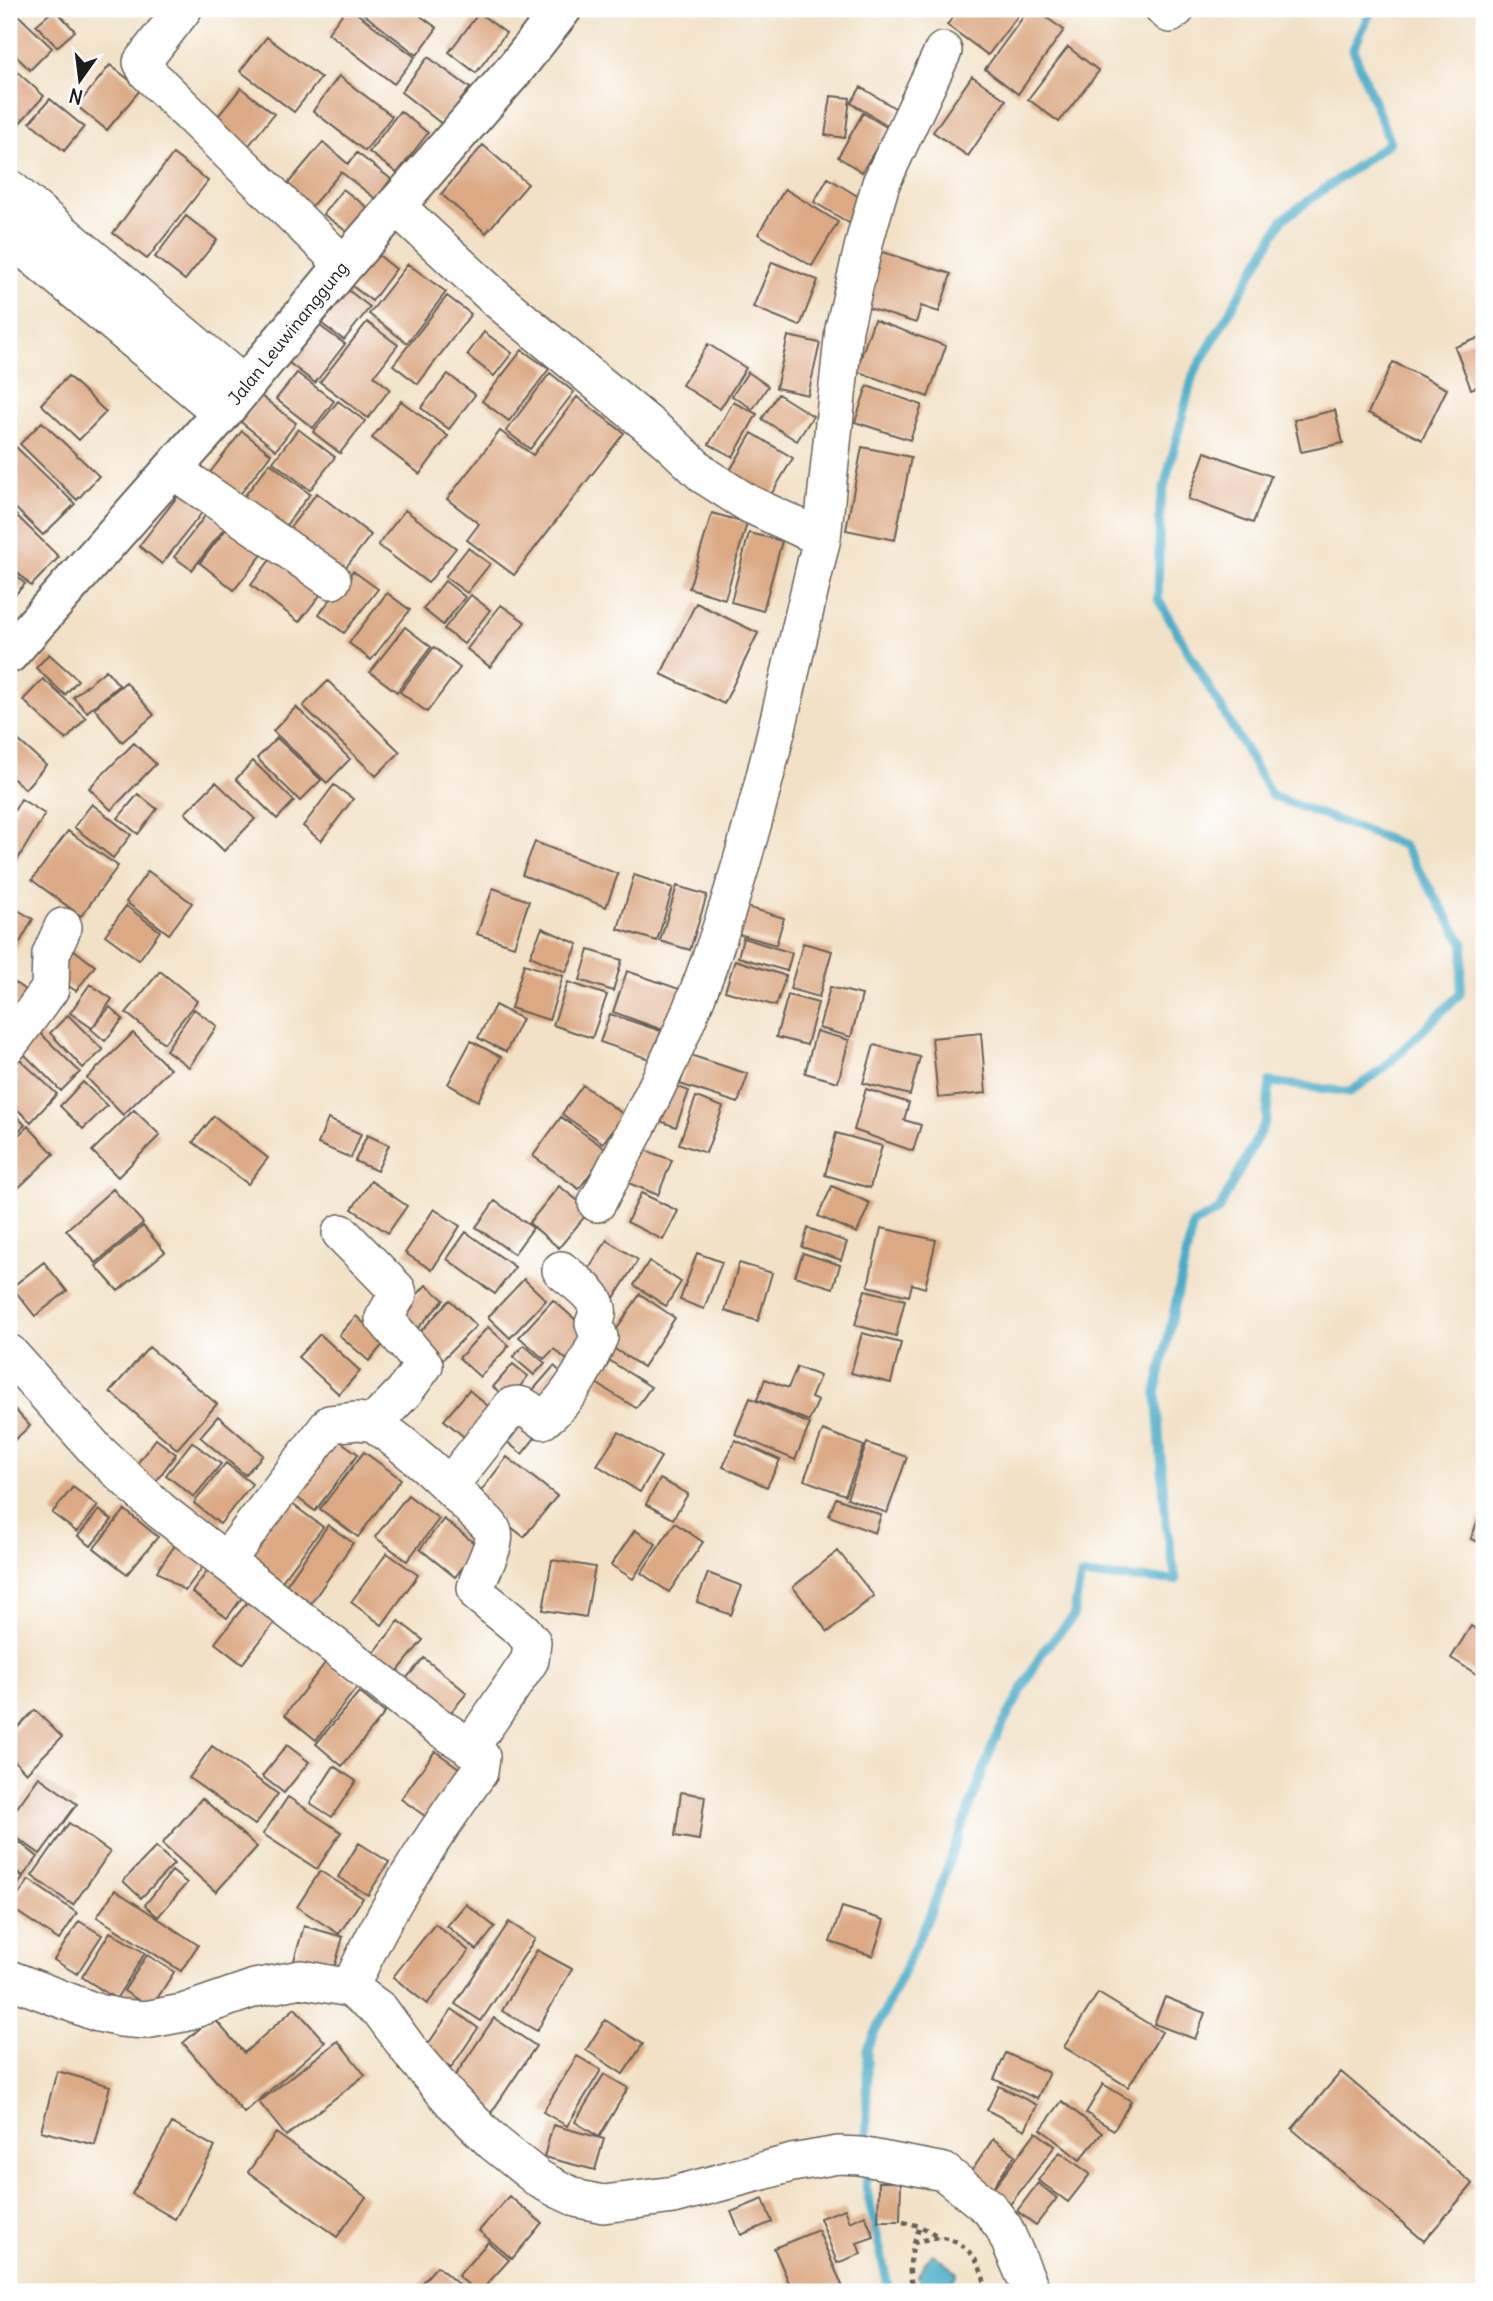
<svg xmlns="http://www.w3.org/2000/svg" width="1493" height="2301" viewBox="0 0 1493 2301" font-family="Delius,sans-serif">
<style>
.water{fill:#4aacc9;stroke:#336472;stroke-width:2}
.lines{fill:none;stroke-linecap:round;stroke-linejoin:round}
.stream{stroke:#4aacc9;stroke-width:9}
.building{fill:#dca984}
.minor-casing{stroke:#676158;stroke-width:40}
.major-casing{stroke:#676158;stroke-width:42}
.path{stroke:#676158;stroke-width:4.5;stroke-dasharray:5 5;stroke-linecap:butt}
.minor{stroke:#fff;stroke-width:37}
.major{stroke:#fff;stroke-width:38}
.labels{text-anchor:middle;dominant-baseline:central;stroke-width:6;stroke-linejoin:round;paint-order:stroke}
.street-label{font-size:18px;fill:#1c1c1c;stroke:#fff}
</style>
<rect width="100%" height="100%" fill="#fff"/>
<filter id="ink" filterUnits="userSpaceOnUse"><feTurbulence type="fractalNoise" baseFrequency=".0143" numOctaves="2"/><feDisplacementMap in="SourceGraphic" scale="14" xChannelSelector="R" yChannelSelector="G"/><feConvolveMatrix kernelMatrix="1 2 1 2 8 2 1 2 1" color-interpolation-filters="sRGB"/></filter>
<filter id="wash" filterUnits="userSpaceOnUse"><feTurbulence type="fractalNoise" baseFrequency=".00686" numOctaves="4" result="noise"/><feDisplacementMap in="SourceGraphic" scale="28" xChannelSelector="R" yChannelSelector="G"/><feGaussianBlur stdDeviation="1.57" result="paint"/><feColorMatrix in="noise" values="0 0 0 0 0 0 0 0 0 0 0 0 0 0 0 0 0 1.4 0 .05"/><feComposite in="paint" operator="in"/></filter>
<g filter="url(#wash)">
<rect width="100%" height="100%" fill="#f2e1c6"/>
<path class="water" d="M933 2254 957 2273 947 2292H935L922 2289 918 2276 925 2262Z"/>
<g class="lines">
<path class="stream" d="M867 2150V2049L930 1914 995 1739 1043 1651 1073 1617 1081 1576 1176 1580 1166 1523 1156 1392 1193 1224 1218 1211 1266 1121 1270 1082 1350 1092 1383 1069 1460 994 1464 944 1403 845 1272 796 1158 599 1160 504 1193 375 1283 219 1390 142 1353 49 1372 9
M867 2167 866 2186 888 2286 886 2292"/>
</g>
<g id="blocks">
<path class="building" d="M12 9 52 48 30 70 9 49V12Z
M55 9 75 31 57 47 36 25Z
M346 9H351L415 57 394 84 328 33Z
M357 9H411L437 28 417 55Z
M959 9H1023L988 55 947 25Z
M1029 9H1034L1064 30 1018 94 985 69Z
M479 13 506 33 476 73 449 52Z
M267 37 321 78 294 112 240 71Z
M1068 47 1099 71 1059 122 1028 99Z
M428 57 470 88 442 124 401 92Z
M110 65 141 89 107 130 77 106Z
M13 68 44 96 9 135V73Z
M339 76 392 116 365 151 313 111Z
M972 76 1006 100 968 156 933 132Z
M861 87 898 110 889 126 851 103Z
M241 88 274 114 242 154 209 127Z
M831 96 850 98 845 138 825 135Z
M50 99 84 127 64 151 30 122Z
M400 111 428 133 397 173 369 152Z
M863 113 888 128 862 172 838 157Z
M323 142 348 164 357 153 391 179 376 199 341 172 311 207 286 186Z
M483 145 528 184 486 233 441 194Z
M173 154 208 181 147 259 113 233Z
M828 178 869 203 856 227 814 202Z
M343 189 372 211 353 236 323 214Z
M785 189 838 222 812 266 758 234Z
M186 216 217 240 185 280 155 257Z
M879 251 951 274 939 312 921 306 916 323 862 306Z
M376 253 396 269 372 301 351 285Z
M772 262 818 280 800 326 753 307Z
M408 264 446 292 407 343 369 314Z
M348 290 370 307 344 340 322 324Z
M447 296 471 314 418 384 393 365Z
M874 320 946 346 928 397 856 371Z
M367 322 398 345 374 376 390 389 368 418 320 382Z
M317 324 345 344 315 383 288 362Z
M484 332 512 353 494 376 467 355Z
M788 336 820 343 808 395 776 388Z
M1484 336V384L1471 389 1455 347Z
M708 344 746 368 720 409 682 385Z
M522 350 549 369 509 421 482 401Z
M1393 362 1447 389 1422 440 1368 413Z
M748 372 768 386 753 409 732 396Z
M297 373 334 401 313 428 276 399Z
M550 373 574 392 530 449 506 431Z
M448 374 475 395 449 429 421 408Z
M68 376 106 412 79 440 41 404Z
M867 386 922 405 910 440 855 422Z
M778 394 813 416 797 441 762 419Z
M261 396 296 423 276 450 241 422Z
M577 397 624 433 514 575 467 540 479 524 447 499 500 431 533 455Z
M338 401 365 421 340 453 313 432Z
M401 401 448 436 420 474 372 438Z
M733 402 757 414 733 457 709 444Z
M1335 410 1343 443 1301 452 1294 420Z
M42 422 99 476 77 500 20 444Z
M298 429 335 457 310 490 273 462Z
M242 431 271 454 234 502 205 479Z
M752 433 793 458 766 503 725 479Z
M16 447 75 504 43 535 9 502V455Z
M862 447 911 457 895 540 846 530Z
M1205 452 1271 476 1253 523 1188 499Z
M270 463 310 494 276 538 236 507Z
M184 488 207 506 162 564 139 546Z
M317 493 371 535 336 580 282 538Z
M9 508 59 557 31 586 9 564Z
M405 510 456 548 428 583 378 545Z
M208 512 226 526 192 570 174 557Z
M712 513 747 523 725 599 689 588Z
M234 519 269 546 234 590 200 563Z
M749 533 782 541 763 611 731 602Z
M279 548 328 585 299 622 251 585Z
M468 548 490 564 467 593 445 577Z
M9 568 25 584 9 601Z
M353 571 378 589 344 633 319 614Z
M445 581 465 597 443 625 423 609Z
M387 593 410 610 371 660 349 643Z
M471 595 490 610 464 644 444 629Z
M696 603 758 633 724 704 661 674Z
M501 605 525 622 490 667 467 649Z
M405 627 431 647 397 692 370 672Z
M434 647 460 668 427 712 400 692Z
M49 654 78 680 65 695 36 668Z
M106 670 119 685 87 712 73 697Z
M43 679 86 718 66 740 23 700Z
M328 681 400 752 376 776 303 706Z
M126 682 154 715 122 742 94 708Z
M296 707 350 759 327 783 273 731Z
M9 732 46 765 25 789 9 775Z
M277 738 321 780 300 801 257 758Z
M134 743 156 764 111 810 89 788Z
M253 761 294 801 277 819 236 779Z
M216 782 255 819 224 851 185 813Z
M334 785 353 799 321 841 303 826Z
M138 794 157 809 138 834 118 818Z
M21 799 45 814 9 874V820Z
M92 804 131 835 113 858 74 827Z
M68 831 118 866 81 916 32 880Z
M535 842 618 874 606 907 522 875Z
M148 871 192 903 169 934 126 902Z
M634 875 673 888 657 941 618 929Z
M677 886 707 895 690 950 660 941Z
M493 888 529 901 514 946 477 934Z
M737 904 784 918 776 945 728 931Z
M9 905 33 919 9 962Z
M126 906 160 931 139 960 105 935Z
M542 928 578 944 566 972 530 956Z
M743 938 792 953 787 971 738 957Z
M803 943 832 951 819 997 790 989Z
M74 950 95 966 76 991 54 976Z
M589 950 622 960 613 991 580 980Z
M735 960 786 976 776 1006 725 991Z
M524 964 563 976 549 1020 511 1008Z
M160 971 197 1001 164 1043 126 1013Z
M627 971 685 991 671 1033 613 1012Z
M11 980 32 995 9 1027V983Z
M568 982 607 995 592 1038 553 1025Z
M90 984 112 999 92 1028 70 1013Z
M830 987 862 995 851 1037 819 1028Z
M788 995 818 1003 807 1045 776 1037Z
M495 1005 522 1019 506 1052 478 1038Z
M110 1007 123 1019 105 1041 91 1029Z
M194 1009 217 1026 189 1067 166 1050Z
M610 1014 661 1031 652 1060 600 1042Z
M68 1015 103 1050 83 1068 50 1033Z
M36 1029 80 1072 61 1091 18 1048Z
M816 1031 849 1040 838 1082 805 1073Z
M133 1033 170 1069 123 1115 87 1078Z
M981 1033 986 1093 938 1098 932 1038Z
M471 1041 501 1057 478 1101 448 1084Z
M874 1045 920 1057 910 1095 863 1083Z
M13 1053 57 1094 31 1122 9 1102V1058Z
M690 1055 748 1074 738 1103 680 1084Z
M663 1081 689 1091 676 1127 649 1117Z
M83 1082 107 1106 83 1129 60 1106Z
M583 1085 624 1115 603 1143 562 1114Z
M866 1089 909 1103 904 1120 921 1125 913 1151 854 1130Z
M696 1097 723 1107 706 1153 679 1144Z
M9 1108 25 1125 9 1140Z
M134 1110 160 1135 118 1177 92 1151Z
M214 1116 268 1158 248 1184 193 1142Z
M561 1117 607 1150 579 1189 533 1156Z
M328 1119 361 1134 351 1158 318 1144Z
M28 1126 54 1154 9 1197V1144Z
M836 1133 882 1146 870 1188 825 1175Z
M367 1135 389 1145 377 1171 355 1161Z
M639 1148 672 1160 658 1195 626 1182Z
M371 1181 407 1206 388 1233 352 1209Z
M559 1186 590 1210 559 1248 529 1223Z
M832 1186 870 1203 857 1233 818 1216Z
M113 1189 143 1223 96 1263 66 1230Z
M641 1193 678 1211 663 1240 627 1222Z
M495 1201 533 1228 514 1254 476 1227Z
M434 1209 460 1226 432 1270 405 1253Z
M143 1226 165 1252 118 1291 96 1266Z
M808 1228 847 1242 841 1260 802 1247Z
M881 1228 936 1240 925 1288 912 1284 909 1296 868 1286Z
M466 1232 515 1267 495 1294 447 1259Z
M607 1240 638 1260 612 1301 581 1282Z
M697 1253 722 1262 704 1309 680 1300Z
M803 1253 840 1265 833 1288 795 1276Z
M649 1261 681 1282 666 1306 634 1285Z
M44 1262 67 1291 35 1316 12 1287Z
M739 1263 772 1273 758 1321 725 1311Z
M524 1279 546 1300 510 1338 488 1317Z
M426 1285 444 1300 415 1331 398 1316Z
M865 1290 905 1300 896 1336 855 1325Z
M640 1294 675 1318 643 1367 607 1344Z
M450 1300 476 1326 443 1359 418 1334Z
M553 1300 578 1322 575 1326 592 1342 572 1364 554 1349 544 1359 519 1337Z
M356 1316 385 1342 369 1361 339 1335Z
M488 1327 509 1346 480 1377 459 1358Z
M862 1333 901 1343 891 1383 851 1373Z
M320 1334 360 1371 339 1394 298 1357Z
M524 1345 545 1363 534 1375 513 1357Z
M149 1347 217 1404 177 1449 110 1392Z
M610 1361 651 1387 636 1408 596 1383Z
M513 1364 528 1376 509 1400 493 1387Z
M554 1366 571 1381 543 1413 526 1398Z
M797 1367 820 1376 811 1398 818 1401 809 1421 757 1400 765 1379 788 1388Z
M469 1390 495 1412 469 1441 444 1420Z
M750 1398 810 1424 795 1460 735 1434Z
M9 1403 30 1426 9 1445Z
M520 1412 542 1429 522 1454 501 1437Z
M218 1416 263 1455 245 1475 200 1437Z
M823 1430 864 1446 845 1495 804 1480Z
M619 1432 661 1457 640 1492 597 1465Z
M333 1436 358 1454 315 1511 290 1492Z
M156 1439 176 1454 154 1484 133 1469Z
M735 1440 780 1460 767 1487 723 1467Z
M192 1442 221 1464 194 1497 166 1475Z
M867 1443 907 1457 887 1513 847 1498Z
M364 1452 401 1479 358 1537 320 1509Z
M507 1457 557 1496 524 1537 475 1499Z
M226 1463 252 1484 220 1524 194 1503Z
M660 1479 688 1494 673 1519 646 1504Z
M73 1487 98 1506 77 1532 52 1513Z
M408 1495 439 1519 407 1561 375 1537Z
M836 1498 881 1515 875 1533 829 1516Z
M288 1501 323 1527 276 1589 241 1564Z
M1484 1503V1544L1471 1539Z
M99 1510 112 1520 91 1546 78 1536Z
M125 1510 158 1537 127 1574 94 1548Z
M444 1519 479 1547 455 1577 420 1549Z
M675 1523 703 1542 669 1592 641 1573Z
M328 1525 353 1543 307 1609 282 1591Z
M635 1530 656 1544 633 1579 611 1565Z
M181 1537 210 1557 185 1591 157 1571Z
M838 1551 874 1596 828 1632 793 1587Z
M387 1553 418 1575 382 1625 351 1602Z
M552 1560 595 1567 586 1617 543 1610Z
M212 1565 247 1591 227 1618 192 1592Z
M708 1573 742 1586 731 1615 697 1602Z
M249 1600 276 1621 242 1664 215 1643Z
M399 1621 423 1640 390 1681 366 1663Z
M1471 1626 1484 1634V1679L1451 1658Z
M424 1658 467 1693 441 1724 397 1689Z
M326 1662 358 1686 316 1740 285 1715Z
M359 1692 385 1713 342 1766 316 1744Z
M35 1710 62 1737 26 1773 9 1755V1736Z
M287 1745 309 1762 284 1793 262 1776Z
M212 1746 278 1794 255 1825 189 1778Z
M435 1751 466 1773 432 1821 401 1799Z
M334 1766 356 1781 332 1817 310 1803Z
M39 1777 77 1804 40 1854 9 1832V1819Z
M681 1792 705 1796 699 1840 675 1836Z
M288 1797 341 1832 317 1869 263 1834Z
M202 1798 257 1847 216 1892 162 1844Z
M69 1823 110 1852 73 1905 32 1876Z
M9 1834 38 1857 23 1876 9 1865Z
M359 1843 389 1862 368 1895 338 1877Z
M156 1847 174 1864 141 1898 123 1881Z
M9 1867 23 1878 9 1897Z
M172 1871 187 1883 158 1917 145 1905Z
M320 1871 363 1898 339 1934 297 1907Z
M29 1880 77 1913 59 1940 10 1907Z
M115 1890 198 1945 181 1971 97 1917Z
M466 1904 495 1927 477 1950 447 1926Z
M842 1907 884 1920 873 1956 830 1942Z
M79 1921 102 1935 77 1974 54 1960Z
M509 1922 535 1939 481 2021 455 2004Z
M435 1924 469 1951 427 2004 393 1977Z
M304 1926 343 1937 331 1979 292 1967Z
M110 1932 145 1953 116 1999 82 1977Z
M537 1950 572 1969 537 2031 502 2011Z
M147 1955 174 1972 151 2008 124 1991Z
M1098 1993 1162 2032 1128 2087 1064 2047Z
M1165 1997 1205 2013 1195 2039 1154 2024Z
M295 2008 325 2042 244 2113 183 2043 213 2017 244 2053Z
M452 2009 478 2028 451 2068 424 2050Z
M494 2018 536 2046 489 2116 447 2088Z
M605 2020 643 2044 623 2074 586 2050Z
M338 2041 365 2075 286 2136 259 2102Z
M1006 2053 1049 2073 1037 2099 994 2079Z
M577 2056 601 2070 567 2126 543 2112Z
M57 2071 110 2086 95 2145 41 2131Z
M1341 2072 1473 2184 1424 2241 1292 2129Z
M604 2074 628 2088 599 2137 575 2122Z
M1103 2084 1131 2101 1114 2130 1086 2113Z
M999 2086 1037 2105 1025 2130 987 2110Z
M1062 2101 1102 2133 1080 2160 1041 2129Z
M172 2123 215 2147 175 2219 132 2194Z
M553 2125 604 2139 595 2170 544 2157Z
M1036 2132 1055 2146 1008 2207 990 2193Z
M276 2133 366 2197 337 2237 248 2172Z
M993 2139 1015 2155 993 2187 971 2172Z
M1060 2152 1090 2174 1068 2202 1038 2180Z
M879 2182H901L900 2221H878Z
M1038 2183 1057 2198 1036 2225 1017 2211Z
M509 2196 542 2223 512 2259 479 2231Z
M763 2199 772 2222 741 2235 731 2212Z
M845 2209 850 2222 865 2215 874 2237 857 2243 861 2254 837 2263 820 2218Z
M818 2230 845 2292H793L774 2248Z
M488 2242 509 2260 480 2292H477L458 2276Z
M437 2266 467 2292H414Z"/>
</g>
</g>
<g filter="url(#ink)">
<use href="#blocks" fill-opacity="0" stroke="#676158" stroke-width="2"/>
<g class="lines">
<g class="minor-casing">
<path id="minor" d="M183 9 142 62 147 72 344 265
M1164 9 1170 14 1176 9
M9 188 245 386
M395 205 493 296 668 441 705 476 749 504 822 538C788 678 759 822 711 958 681 1043 640 1123 597 1203
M9 236 222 413
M173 470 332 580
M822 538 844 329 866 236 881 183 943 51
M9 1044 50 989 51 954 63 927
M9 1353 97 1451 161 1511 436 1725 476 1751 481 1757 479 1772C429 1841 384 1910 350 1988
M374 1423C411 1450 444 1479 475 1512 481 1518 491 1525 493 1532 497 1546 479 1573 476 1588L479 1595 522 1630 532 1642 530 1660 470 1748
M450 1485 512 1406C524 1401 532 1415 543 1420 570 1398 586 1367 599 1337L594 1323C607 1300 577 1284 561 1270
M226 1561 330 1424 357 1421 374 1423 404 1392 424 1365 384 1318 398 1294 397 1290 341 1233
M9 1979 98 2013 121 2018 145 2020 183 2013 255 1988 301 1979 350 1988 380 2010 415 2058 452 2101 493 2142 539 2179 560 2190 579 2199 603 2204 628 2201 674 2195 792 2163 838 2155 860 2156 944 2172 989 2208 1004 2228 1032 2292"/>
</g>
<g class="major-casing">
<path id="major" d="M9 654 222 413 344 265 515 69 562 9"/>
</g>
<path class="path" d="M903 2222 920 2226 940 2237
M914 2243 920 2226
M917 2292C906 2280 910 2258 914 2243 922 2241 933 2237 941 2237 967 2239 986 2269 985 2292"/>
<use href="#minor" class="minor"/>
<use href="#major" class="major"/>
</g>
</g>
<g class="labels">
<g class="street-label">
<text transform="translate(288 333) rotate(-51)">Jalan Leuwinanggung</text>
</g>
</g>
<rect width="1493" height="2301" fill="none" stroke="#fff" stroke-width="35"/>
<g transform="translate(80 80) rotate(194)" stroke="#ffffff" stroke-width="5" paint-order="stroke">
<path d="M0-5L12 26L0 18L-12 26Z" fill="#1c1c1c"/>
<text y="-10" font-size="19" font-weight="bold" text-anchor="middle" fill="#1c1c1c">N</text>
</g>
</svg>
